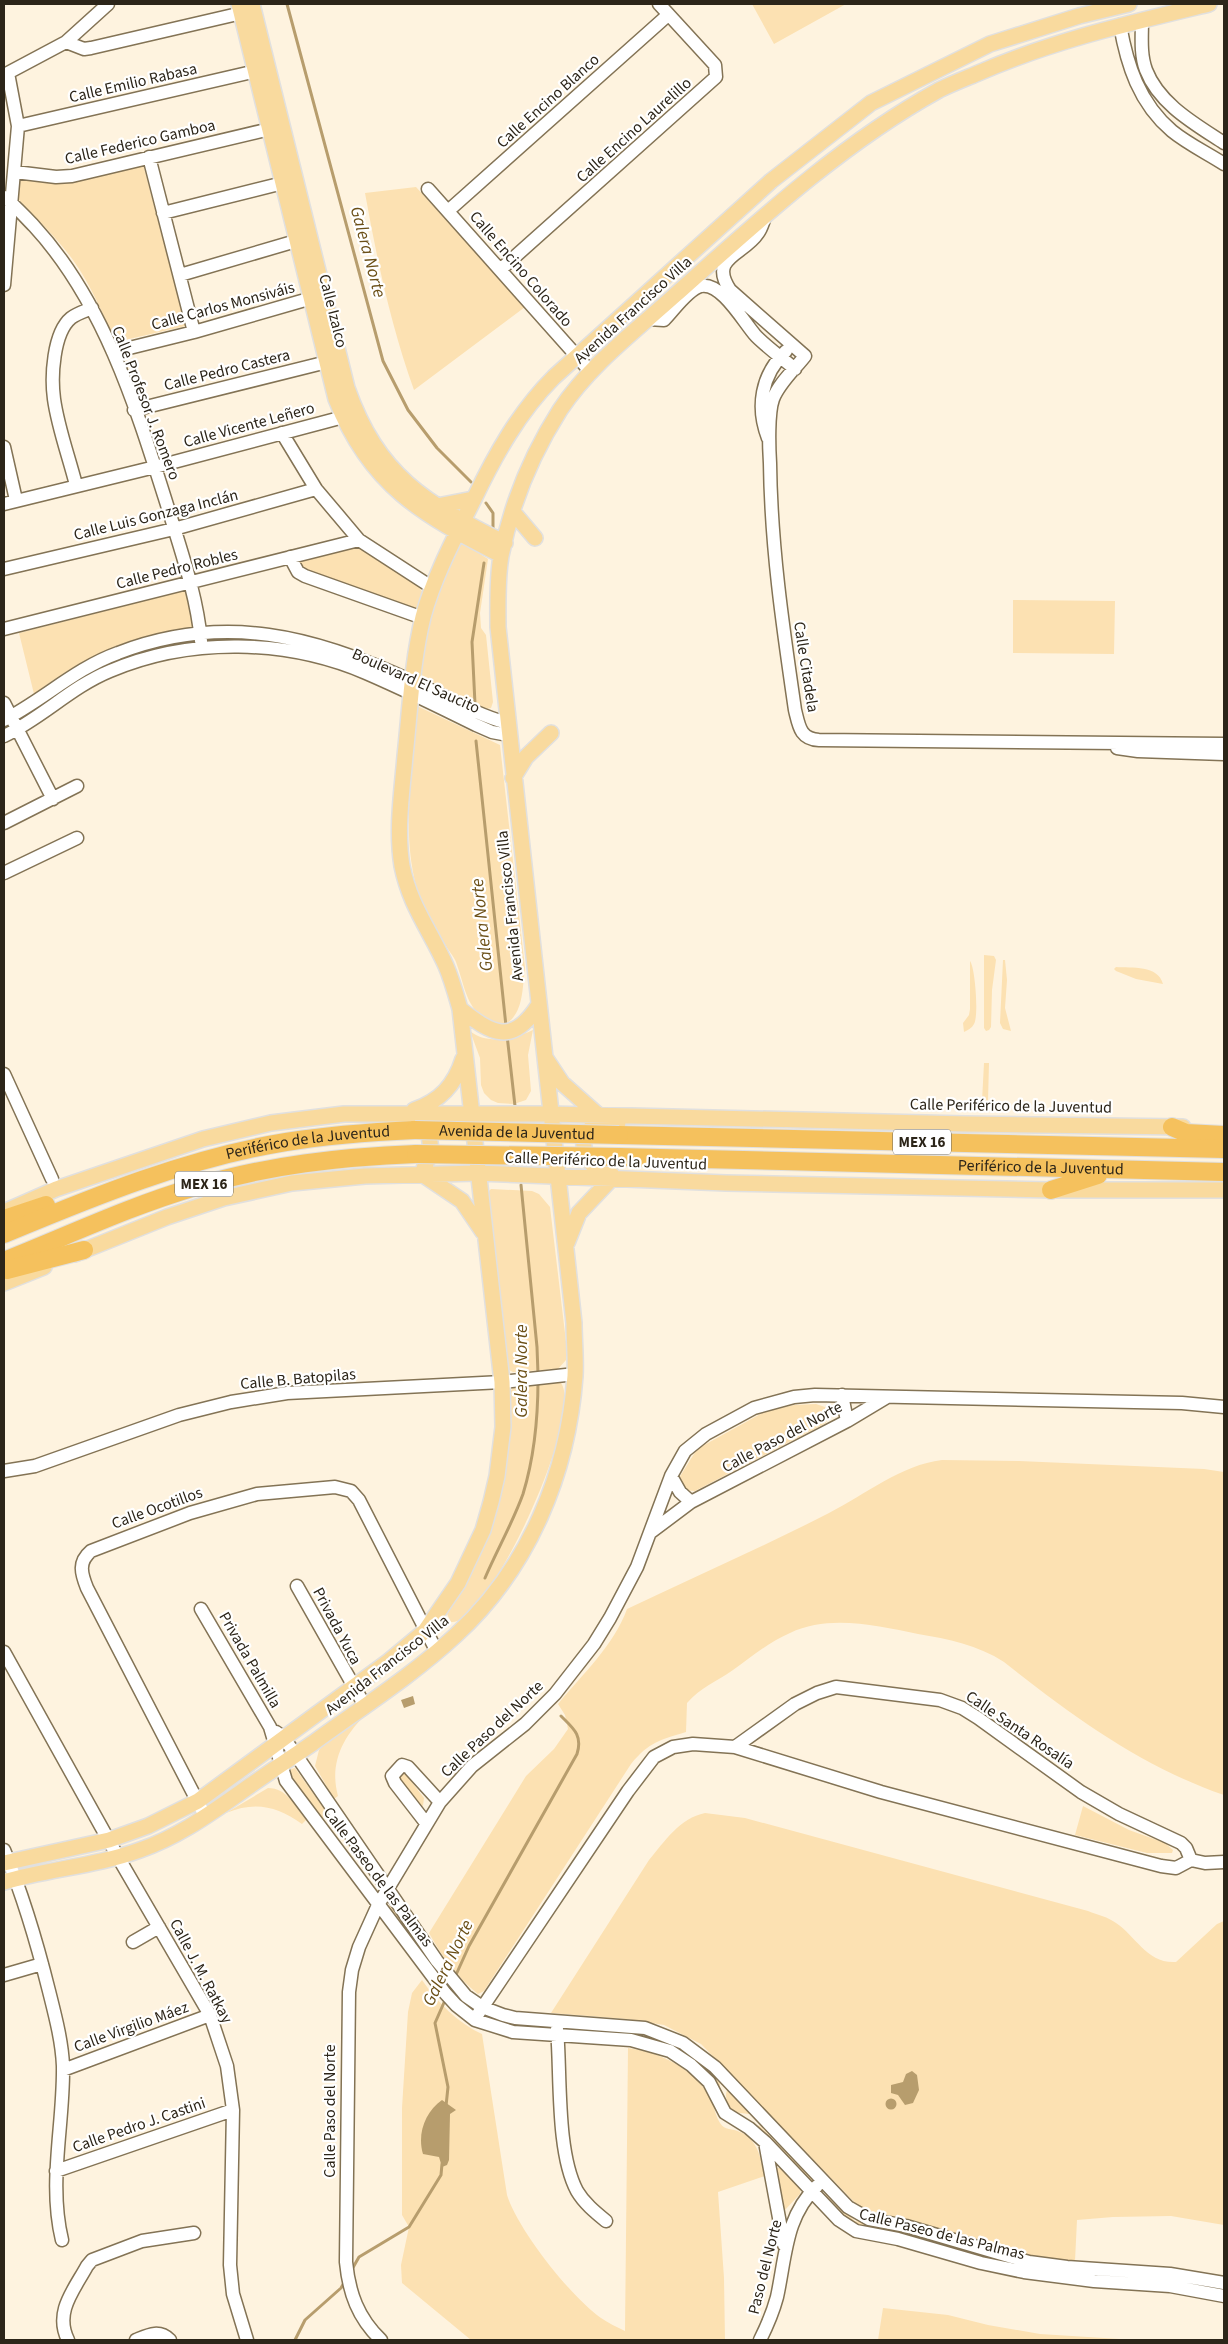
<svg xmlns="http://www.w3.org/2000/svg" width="1228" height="2344" viewBox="0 0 1228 2344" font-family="'Source Sans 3',sans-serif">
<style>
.green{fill:#fce1b2}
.water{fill:#b79d6d}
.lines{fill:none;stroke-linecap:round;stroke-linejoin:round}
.stream{stroke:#b79d6d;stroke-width:3}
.minor-casing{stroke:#837355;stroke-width:15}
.major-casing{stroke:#e1e0df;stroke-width:18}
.highway-casing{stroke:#e1e0df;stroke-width:20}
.minor{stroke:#fff;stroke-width:12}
.major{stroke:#f9da9e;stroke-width:15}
.highway{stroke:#f5c15d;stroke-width:18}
.highway-bridge-casing{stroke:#e1e0df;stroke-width:20;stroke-linecap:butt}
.highway-bridge{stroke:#f5c15d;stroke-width:18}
.labels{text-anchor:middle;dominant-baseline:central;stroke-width:4.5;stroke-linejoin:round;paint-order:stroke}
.shield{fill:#fff;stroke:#6b665e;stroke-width:1}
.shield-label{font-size:15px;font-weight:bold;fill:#2c2519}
.street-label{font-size:16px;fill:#2c2519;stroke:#fff}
.water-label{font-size:18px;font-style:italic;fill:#6b4f16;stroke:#fff}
</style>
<rect width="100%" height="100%" fill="#fef3df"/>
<path class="green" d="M752 4H846L774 44Z
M143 164 186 326 116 342C103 315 91 285 73 260 57 238 37 219 18 199L19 180 75 182Z
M416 187 525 307 414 390C391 326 377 260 365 193Z
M460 541 488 559 480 613 481 628 486 635 493 702 491 708 486 709 421 676C420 634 444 580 460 541Z
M355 546 360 547 419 587 423 593 418 608H409L299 567 298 561Z
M187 590 194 628C127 636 88 654 34 694L19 633Z
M1013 600 1115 601 1114 654 1013 653Z
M417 706 500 745 525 968C522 990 524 1016 502 1026 466 1016 467 992 456 962 454 957 449 951 446 946 437 931 426 916 420 899 399 837 413 770 417 706Z
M984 955 994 956 996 960 992 990 991 1027 989 1030 986 1031 984 1028Z
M1003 960H1005L1007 980 1005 1008 1011 1031 1003 1029 1000 1023Z
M970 961C975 967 979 1016 974 1024 972 1028 968 1030 964 1032L963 1023 969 1015 970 1009Z
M1116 967C1132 968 1158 965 1163 984L1136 979 1116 971 1114 969Z
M533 1030 528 1055 531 1091 526 1100 514 1104 498 1103 491 1100 484 1093 481 1085 480 1058 470 1031C486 1045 515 1039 533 1030Z
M984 1063H989L988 1101H982Z
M491 1189 532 1191 539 1194 550 1207 567 1350 566 1360 558 1369 513 1372 507 1369 487 1193Z
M555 1382 561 1383C585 1416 487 1627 451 1622L447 1614 448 1608C467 1569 492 1529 503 1486 510 1454 510 1424 510 1391L515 1386Z
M816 1404 825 1407 827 1419 826 1423 695 1491 684 1490 679 1478 697 1449 764 1412 794 1405Z
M942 1460 1019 1461 1204 1469 1224 1472V1795C1142 1767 1072 1716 1004 1662 978 1645 948 1639 918 1634 877 1626 830 1614 790 1633 769 1642 751 1657 733 1670 716 1682 701 1687 687 1703L686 1732C660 1740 649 1742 631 1764L484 1991 478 1994C457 1977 442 1957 429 1933L526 1776 554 1749 568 1729 565 1715 558 1704C582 1675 614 1645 627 1609 694 1577 763 1547 829 1513 866 1494 901 1465 942 1460Z
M366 1714C343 1737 329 1763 338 1796L334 1799 315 1766 319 1750 325 1743Z
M295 1768 325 1810 328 1814 321 1819 289 1774 291 1769Z
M404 1772 424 1798 423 1806 419 1804 401 1780 399 1776Z
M268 1788C287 1788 295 1806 306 1820L302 1824C277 1806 255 1801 226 1813Z
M1083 1806 1129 1830 1165 1843 1173 1850 1172 1853H1147L1075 1835Z
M705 1813 745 1818 1088 1911C1098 1915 1108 1917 1116 1923 1136 1936 1147 1964 1176 1962L1217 1924 1224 1921V2225L1171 2216 1113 2217 1077 2220 1075 2261 1037 2258 1008 2252 945 2230 860 2208 701 2044 664 2025 626 2019 551 2013 649 1860C665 1841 680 1818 705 1813Z
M390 1904 391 1905 430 1962 428 1963 388 1908Z
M422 1980C437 2002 458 2023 482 2034L507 2195C518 2230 571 2297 601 2318 608 2323 617 2327 625 2331L628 2048C659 2052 691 2067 709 2095 714 2103 715 2116 720 2123 725 2131 732 2128 740 2132 758 2139 761 2160 765 2176L718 2192 724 2278 725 2340H471L402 2283 401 2265 409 2227 402 2215V2108L408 2012 412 1993Z
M647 2033C680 2046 696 2056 720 2083V2086L718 2087 646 2038Z
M729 2087 751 2112 749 2114 732 2112C727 2104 723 2095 729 2087Z
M759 2125 810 2175 812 2180 810 2181 756 2129Z
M777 2168H781L801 2186 800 2194 784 2211 782 2210 775 2170Z
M826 2193 855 2221 897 2230 898 2232 896 2233 857 2228 825 2198Z
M883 2308 948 2315 988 2325 1040 2334 1136 2340H878Z"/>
<path class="water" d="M413 1696 415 1704 404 1708 401 1700Z
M912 2071 917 2075 919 2090 913 2103 905 2105 898 2095 891 2093V2085L903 2082 906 2074Z
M885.5 2104a5.5 5.5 0 1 1 11 0a5.5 5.5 0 1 1-11 0Z
M442 2100 456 2110 450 2114 449 2160 447 2165 442 2167 439 2157 423 2154C417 2134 425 2112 442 2100Z"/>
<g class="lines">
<path class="stream" d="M287 4 383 361 408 410 437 448 471 482
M486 503 493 513V531
M475 704 472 642 484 563
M476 741 506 1026
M507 1035 515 1106
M521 1185 537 1347 538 1374
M485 1578C497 1550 513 1522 523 1494 534 1458 538 1418 538 1380
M455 1977 469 1946 577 1754C583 1735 573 1728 561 1716
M446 1998 435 2023 448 2087 446 2106
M351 2271 359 2257 409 2227 441 2175 442 2164
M295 2340 305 2320 341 2288 345 2281"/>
<g class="minor-casing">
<path id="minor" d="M1142 20C1142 36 1140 54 1146 70 1159 104 1195 124 1224 143
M1120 25C1127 65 1139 103 1172 131 1188 144 1207 153 1224 164
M66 42 84 49 91 48 242 13
M4 75 66 42 108 4
M18 126 256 71
M149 157 194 332
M15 172 56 177 72 176 270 129
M428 189 590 371
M4 197C15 205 24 216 34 226 105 303 137 410 168 508 181 551 197 596 201 641
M448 211 668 15
M163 213 283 183
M766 215C763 221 762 228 758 233 744 255 708 257 730 290L805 356C795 369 779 383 773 399 768 413 769 447 770 463 771 547 783 628 795 710 799 726 800 739 819 740L1224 744
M500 270 716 77 715 65 659 4
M180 275 296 241
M4 285 18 126 8 73
M648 319 664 320C674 310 688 289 701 286 722 282 744 323 756 336 768 348 782 358 795 369
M113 352 194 332 312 298
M134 410 327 362
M282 433 316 489 359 540 433 588
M768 438C756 407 761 375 786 351
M4 447 16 500
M76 485C69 457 58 428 54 399 51 377 53 333 71 318 76 314 85 311 92 308
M4 504 155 467 351 415
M290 557 298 572 305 576 423 618
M4 569 174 529 316 489
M4 629 359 540
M4 703 53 799
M4 720C43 700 76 668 118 653 224 612 315 636 414 682 445 696 474 714 507 723
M4 736C42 718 71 687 110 671 190 637 287 639 366 673 403 689 440 707 476 725L492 732 508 735
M1117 748 1138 751 1224 754
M4 823 77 786
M4 873 77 838
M4 1074 52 1179
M842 1395 847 1421
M4 1471 35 1466 179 1415 231 1402 287 1393 502 1382 575 1374
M671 1476 680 1492 691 1502
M651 1532 691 1502 847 1421 887 1397
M297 1586 365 1706
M201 1609 270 1727 286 1781 445 1993 456 2005 475 2020 513 2032 631 2040 670 2051 691 2065 709 2082 725 2113 749 2128 765 2142 839 2220 856 2231 898 2239 981 2263 1024 2272 1094 2281 1170 2286 1224 2296
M4 1652 118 1857 210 2015 227 2066 233 2110 230 2265 233 2294 247 2340
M276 1732 283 1737 296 1755 437 1961 466 1996 482 2007 503 2015 515 2018 645 2028 683 2043 715 2067 848 2207 869 2219 906 2226 1029 2262 1067 2267 1170 2274 1224 2283
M735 1747 795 1704 817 1693 836 1687 940 1700 962 1708 978 1718 1081 1792 1119 1814 1181 1843 1186 1848 1191 1860
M202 1810 87 1588C81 1573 78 1562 91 1551L190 1513 257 1494 335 1487 351 1491 359 1500 437 1652
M426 1823 395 1783 392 1776 402 1765 408 1767 440 1802
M4 1850C23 1895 37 1943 49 1991 55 2015 62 2041 63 2066 64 2124 48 2182 62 2240
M1191 1860 1205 1863 1224 1862
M133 1942 159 1927
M4 1975 42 1964
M478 2014 628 1791 654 1757 673 1747 693 1744 735 1747 881 1792 1161 1866 1176 1868 1191 1860
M557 2029C561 2073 556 2152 577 2191 584 2203 595 2212 606 2221
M63 2070 210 2015
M765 2142 784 2245
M56 2171 233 2110
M68 2340C54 2312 74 2290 87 2266L92 2260 142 2241 194 2233
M136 2340C148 2335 159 2329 170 2340
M381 2340C358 2318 349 2293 346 2262L349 1992 352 1970 359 1947 378 1905 440 1802 472 1766 525 1724 555 1694 594 1644 610 1618 637 1567 671 1476 685 1451 706 1434 754 1408 794 1397 815 1395 1182 1403 1224 1407
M760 2340C767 2326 773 2312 777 2297 786 2256 785 2217 817 2186"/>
</g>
<g class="major-casing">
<path id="major" d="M239 4 336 399C370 486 423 515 501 555
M252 4 347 388C378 476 425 503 505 543
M437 506 473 499
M513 512 535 538
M513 778 526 757 551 733
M460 1009C492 1034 512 1046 538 1006
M546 1059 562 1083 597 1114
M414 1110C440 1101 455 1085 463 1059
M427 1119 431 1150 422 1174 462 1201 483 1232
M612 1175C589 1173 572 1139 594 1126 601 1122 610 1123 618 1123
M6 1211 56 1189 203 1139 271 1123 344 1114H550L966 1124 1183 1127
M567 1243 579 1213 612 1178
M75 1254 167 1217 224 1198 292 1183 365 1176 478 1173 726 1183 1051 1190H1224
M4 1283 44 1267
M4 1863 109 1840 148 1826 198 1801 389 1661 425 1631 458 1583 483 1530 491 1502 497 1476 503 1427 502 1382 460 1009C456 995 452 980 446 966 430 930 410 906 402 866 396 830 402 792 405 756 410 710 412 662 423 617 434 576 455 537 474 499 495 455 519 412 554 377L771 181 871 103 990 44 1079 16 1129 4
M4 1882C48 1869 96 1866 140 1850 175 1838 204 1818 234 1797 260 1778 287 1761 313 1743 361 1708 413 1675 456 1635 529 1568 568 1473 575 1376 576 1358 574 1340 574 1323L498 627C498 603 497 579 501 556 511 505 532 454 560 410 590 365 634 332 674 296 757 222 841 144 939 90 951 84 964 79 976 74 1051 41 1130 23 1209 4"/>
</g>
<g class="highway-casing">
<g id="highway">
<path d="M1172 1127 1186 1133 1224 1135"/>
<path d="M619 1135 1224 1149"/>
<path id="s1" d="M619 1157 1224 1172"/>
<path d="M1051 1190 1098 1175"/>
<path d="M4 1219 46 1205"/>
<path id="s2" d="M4 1234C95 1196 188 1158 286 1142 329 1135 372 1132 415 1130"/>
<path d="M4 1261C67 1236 130 1206 195 1187 268 1165 341 1157 416 1154"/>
<path d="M7 1270 84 1250"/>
</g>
</g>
<use href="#minor" class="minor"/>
<use href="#major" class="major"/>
<use href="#highway" class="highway"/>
<g class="highway-bridge-casing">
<g id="highway-bridge">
<path id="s3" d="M415 1130 619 1135"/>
<path d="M416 1154 619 1157"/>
</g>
</g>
<use href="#highway-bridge" class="highway-bridge"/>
</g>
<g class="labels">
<g class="shield">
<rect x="893" y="1129.5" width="58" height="25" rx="4"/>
<rect x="175" y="1171.5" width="58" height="25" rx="4"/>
</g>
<g class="shield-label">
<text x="922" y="1142">MEX 16</text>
<text x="204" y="1184">MEX 16</text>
</g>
<g class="street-label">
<text transform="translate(133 83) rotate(-13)">Calle Emilio Rabasa</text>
<text transform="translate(548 101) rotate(-42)">Calle Encino Blanco</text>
<text transform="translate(634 130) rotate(-42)">Calle Encino Laurelillo</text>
<text transform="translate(140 142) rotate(-13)">Calle Federico Gamboa</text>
<text transform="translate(521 269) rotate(49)">Calle Encino Colorado</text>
<text transform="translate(223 306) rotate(-15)">Calle Carlos Monsiváis</text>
<text transform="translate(633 310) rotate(-42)">Avenida Francisco Villa</text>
<text transform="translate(333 311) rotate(76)">Calle Izalco</text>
<text transform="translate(227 370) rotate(-14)">Calle Pedro Castera</text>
<text transform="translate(146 403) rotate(69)">Calle Profesor J. Romero</text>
<text transform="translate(249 425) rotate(-15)">Calle Vicente Leñero</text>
<text transform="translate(156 515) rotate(-14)">Calle Luis Gonzaga Inclán</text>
<text transform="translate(177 569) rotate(-14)">Calle Pedro Robles</text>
<text transform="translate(806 667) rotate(81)">Calle Citadela</text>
<text transform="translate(416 681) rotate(24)">Boulevard El Saucito</text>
<text transform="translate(510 906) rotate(-96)">Avenida Francisco Villa</text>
<text transform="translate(1011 1106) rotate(1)">Calle Periférico de la Juventud</text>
<text stroke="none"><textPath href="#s3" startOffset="102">Avenida de la Juventud</textPath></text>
<text stroke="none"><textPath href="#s2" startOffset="319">Periférico de la Juventud</textPath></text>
<text transform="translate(606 1161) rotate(2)">Calle Periférico de la Juventud</text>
<text stroke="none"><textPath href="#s1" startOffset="422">Periférico de la Juventud</textPath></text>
<text transform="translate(298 1379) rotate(-5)">Calle B. Batopilas</text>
<text transform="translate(782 1437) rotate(-28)">Calle Paso del Norte</text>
<text transform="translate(157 1508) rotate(-20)">Calle Ocotillos</text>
<text transform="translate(337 1626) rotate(62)">Privada Yuca</text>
<text transform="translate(250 1660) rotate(60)">Privada Palmilla</text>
<text transform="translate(387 1665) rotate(-38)">Avenida Francisco Villa</text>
<text transform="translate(492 1729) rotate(-43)">Calle Paso del Norte</text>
<text transform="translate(1020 1730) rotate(34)">Calle Santa Rosalía</text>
<text transform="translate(378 1877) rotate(53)">Calle Paseo de las Palmas</text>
<text transform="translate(201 1971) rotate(62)">Calle J. M. Ratkay</text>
<text transform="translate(131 2027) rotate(-20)">Calle Virgilio Máez</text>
<text transform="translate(330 2111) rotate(-90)">Calle Paso del Norte</text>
<text transform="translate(139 2125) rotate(-19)">Calle Pedro J. Castini</text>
<text transform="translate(942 2234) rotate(14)">Calle Paseo de las Palmas</text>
<text transform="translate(765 2267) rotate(-76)">Paso del Norte</text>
</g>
<g class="water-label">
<text transform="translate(368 252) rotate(75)">Galera Norte</text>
<text transform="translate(482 925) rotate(-96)">Galera Norte</text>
<text transform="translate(521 1371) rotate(-90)">Galera Norte</text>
<text transform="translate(448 1963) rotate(-64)">Galera Norte</text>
</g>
</g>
<rect width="1228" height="2344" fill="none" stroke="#2c2519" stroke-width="10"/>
</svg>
